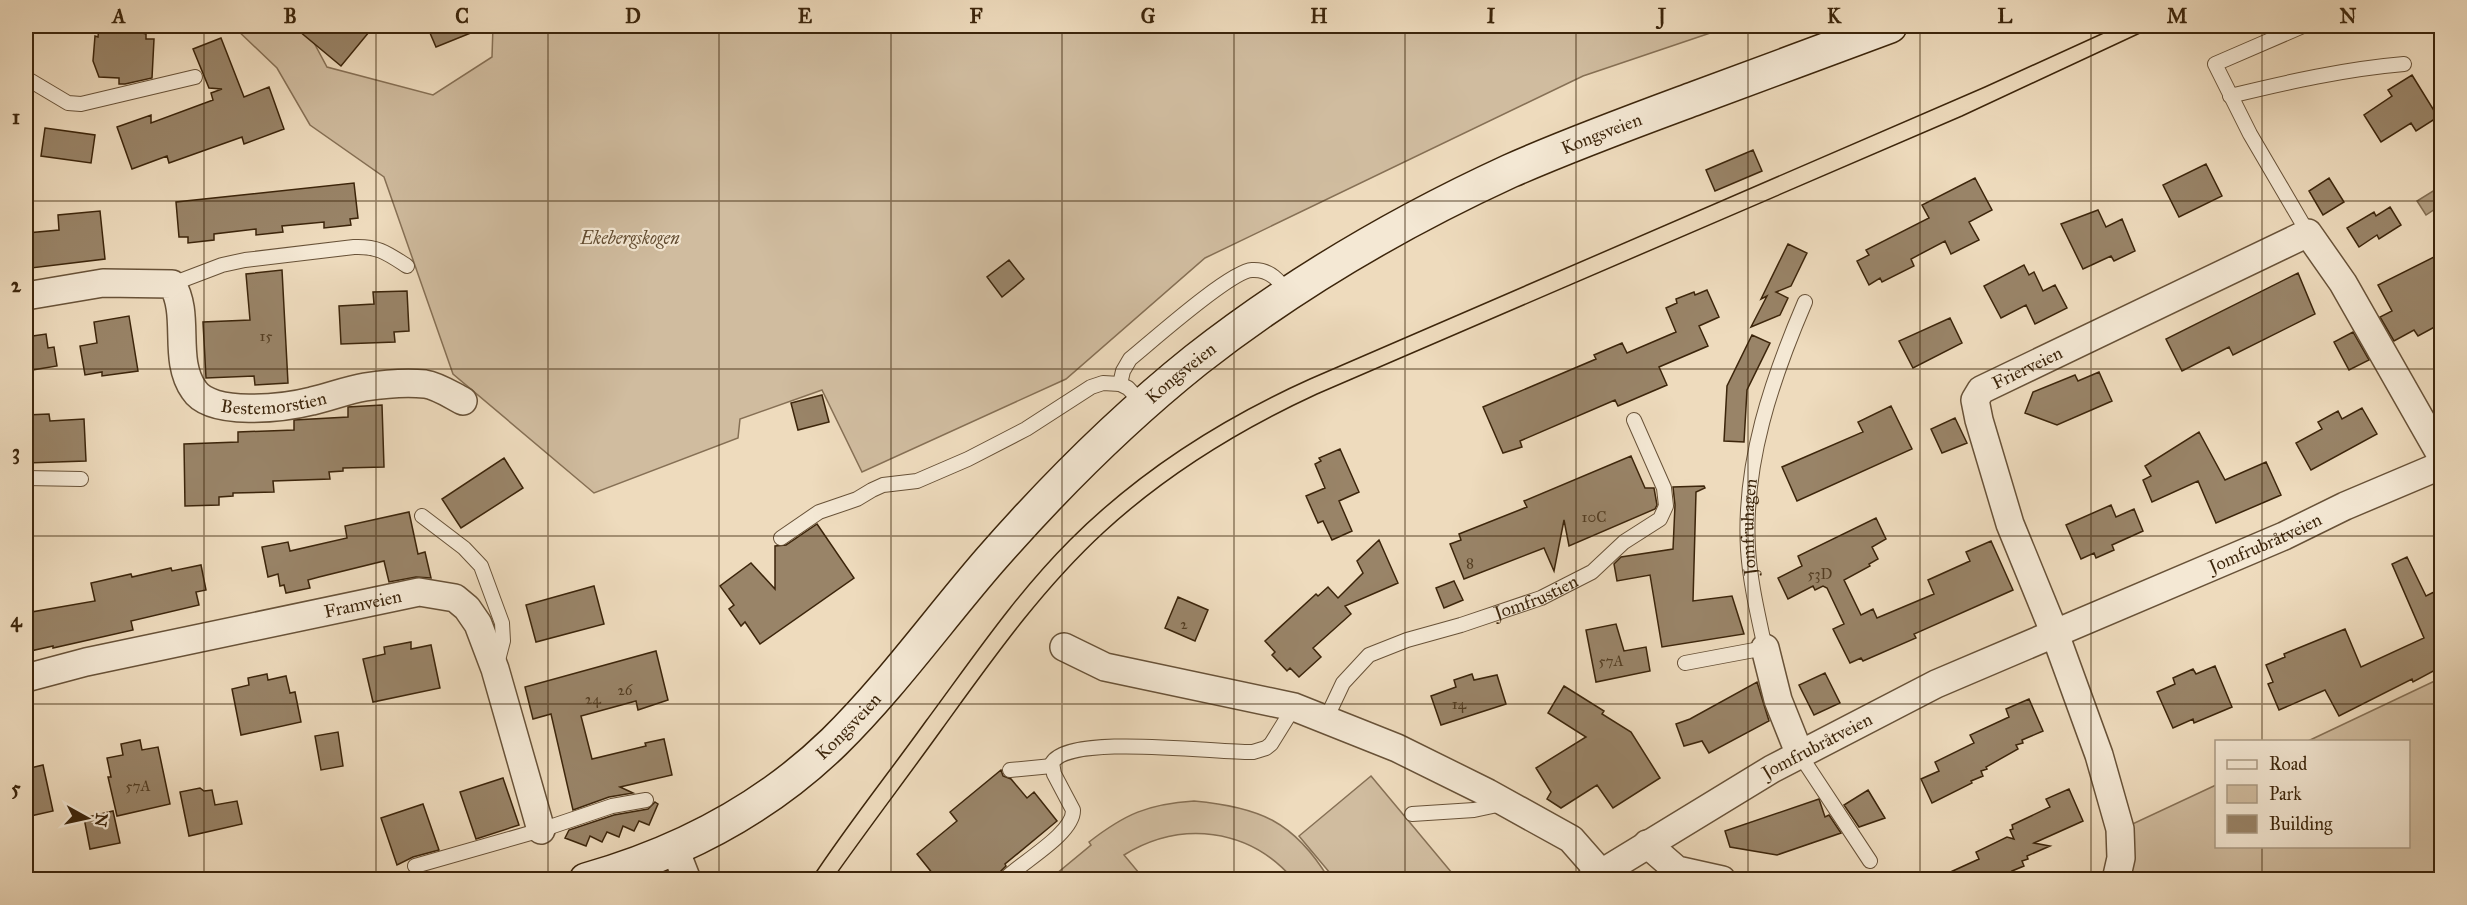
<svg xmlns="http://www.w3.org/2000/svg" width="2467" height="905" viewBox="0 0 2467 905" font-family="'IM FELL Great Primer',serif">
<style>
.green{fill:#d0bc9f;stroke:#867055;stroke-width:1.5}
.water{fill:#b19d80;stroke:#826d51;stroke-width:1.5}
.building{fill:#998468;stroke:#3c250b;stroke-width:1.5}
.lines{fill:none;stroke-linecap:round;stroke-linejoin:round}
.service-casing{stroke:#685238;stroke-width:16}
.minor-casing{stroke:#685238;stroke-width:30}
.secondary-casing{stroke:#3c250b;stroke-width:36}
.service{stroke:#f4e8d4;stroke-width:14}
.minor{stroke:#f4e8d4;stroke-width:27}
.secondary{stroke:#f4e8d4;stroke-width:33}
.tram{stroke:#3c250b;stroke-width:1.5}
.grid{fill:none;stroke:#3c250b;stroke-width:1.5;stroke-opacity:0.55}
.labels{text-anchor:middle;dominant-baseline:central;stroke-width:4.5;stroke-linejoin:round;paint-order:stroke}
.number-label{font-size:15px;fill:#533d22}
.street-label{font-size:18px;fill:#3c250b;stroke:#f4e8d4}
.park-label{font-size:18px;font-style:italic;fill:#614b30;stroke:#f4e8d4}
.neatline{fill:none;stroke:#3c250b;stroke-width:2}
.grid-label{font-size:20px;text-anchor:middle;font-weight:bold;fill:#3c250b}
</style>
<rect width="100%" height="100%" fill="#eedbbd"/>
<filter id="stains"><feTurbulence type="fractalNoise" baseFrequency=".00333" numOctaves="4"/><feColorMatrix values="0 0 0 0 .2 0 0 0 0 .09 0 0 0 0 .02 0 0 0 .5 -.17"/></filter>
<radialGradient id="worn" r=".72"><stop offset=".6" stop-color="#630" stop-opacity="0"/><stop offset="1" stop-color="#630" stop-opacity=".3"/></radialGradient>
<path class="green" d="M233 26H305L327 67 433 95 492 57 493 26H1731L1583 76 1205 258 1066 379 862 472 822 390 740 419 738 438 594 493 453 374 384 177 310 125 277 68Z
M2441 678V879L2116 880 2126 827 2216 785V846H2408V742L2308 741Z
M1371 776 1457 879H1335L1299 836Z
M1194 801C1259 807 1294 821 1329 879H1293C1249 828 1181 820 1124 855L1144 879H1050L1091 845 1089 842C1125 814 1148 804 1194 801Z"/>
<path class="water" d="M2441 186V205L2426 215 2417 201Z"/>
<path class="building" d="M99 26H121V32H139L146 34V39H154L152 78 125 84H119V78L99 77 93 61 95 36 98 37Z
M293 26H374L341 66Z
M427 26H488L436 47Z
M221 38 244 97 269 87 284 129 244 144 242 137 169 163 167 156 132 169 117 127 151 115V123L213 100 211 93 222 89 209 88 193 49Z
M2412 75 2438 117 2416 131 2411 123 2381 142 2364 115 2392 96 2388 90Z
M45 128 95 135 91 163 41 156Z
M1753 150 1762 171 1715 191 1706 170Z
M2206 164 2222 196 2179 217 2163 185Z
M1975 178 1992 210 1969 222 1979 240 1951 254 1945 241 1911 259 1914 266 1882 282 1880 278 1869 285 1857 261 1869 255 1866 250 1929 218 1922 205Z
M2329 178 2344 202 2323 215 2309 191Z
M354 183 358 218 350 219 351 225 324 228V222L282 226 283 232 256 235V229L214 234V240L188 243V237H179L176 202Z
M2390 207 2401 225 2379 239 2377 235 2359 247 2347 228 2374 212 2376 216Z
M2098 210 2106 227 2122 219 2135 251 2114 261 2111 256 2083 269 2061 224Z
M100 211 105 259 31 268 27 233 59 230 58 215Z
M1788 244 1807 253 1791 286 1776 292 1788 298 1780 315 1751 327 1767 296 1761 299Z
M2442 253V323L2418 336 2414 330 2394 341 2380 317 2392 311 2378 285Z
M1009 260 1024 279 1002 297 987 277Z
M2024 265 2029 275 2034 272 2043 291 2055 285 2067 308 2035 324 2026 305 2001 318 1984 286Z
M282 270 288 383 255 385 254 376 206 378 203 322 250 320 246 274Z
M2298 273 2315 314 2233 355 2229 347 2182 371 2166 339Z
M1707 290 1719 317 1699 326 1708 346 1659 367 1667 385 1618 406 1615 400 1520 441 1522 447 1503 453 1483 407 1596 359 1594 355 1622 343 1627 353 1676 332 1666 308 1677 303 1676 299 1694 292 1695 295Z
M407 291 409 331 394 332 395 342 341 344 339 306 374 304 373 292Z
M129 316 138 371 102 376V372L85 375 80 346 97 343 94 322Z
M1950 318 1962 343 1913 368 1899 341Z
M2353 332 2369 360 2349 370 2334 342Z
M46 334 48 348 54 347 57 366 26 371V337Z
M1752 335 1770 343 1747 390 1744 442 1724 441 1727 386Z
M2099 372 2112 401 2057 425 2025 413 2033 392 2075 375 2078 381Z
M822 395 829 422 798 430 791 403Z
M382 405 384 467 343 468V471L329 472 330 479 273 481 274 492 233 493V496L219 497V505L185 506 184 444 238 442V432L294 430V420L348 417V407Z
M1891 406 1912 449 1797 501 1782 467 1863 432 1858 422Z
M2362 408 2377 434 2311 470 2296 443 2322 429 2318 422 2338 411 2342 419Z
M49 414 50 421 84 419 86 461 26 463V415Z
M1955 418 1967 443 1942 453 1931 429Z
M2199 432 2225 480 2266 462 2281 495 2216 523 2198 481 2152 502 2143 480 2151 476 2145 466Z
M1340 449 1359 492 1339 501 1352 531 1332 540 1323 521 1318 523 1306 496 1325 488 1315 464 1321 461 1319 458Z
M1631 456 1645 488H1654L1657 505 1655 509 1569 546 1564 520 1554 571 1544 548 1464 579 1450 544 1461 540 1459 534 1527 507 1524 501Z
M504 458 523 488 461 528 442 499Z
M1704 486 1705 488 1696 492 1693 601 1732 596 1744 634 1662 647 1650 575 1617 581 1614 564 1621 557 1673 549 1675 505 1673 487Z
M2111 505 2116 517 2134 509 2143 531 2112 545 2114 550 2096 558 2094 553 2081 559 2066 525Z
M409 512 418 554 425 552 431 578 416 577 389 582 384 561 319 577 308 580 310 588 286 593 284 585 280 586 278 574 268 577 262 547 288 542 290 551 347 538 345 526Z
M1876 518 1886 539 1872 547 1878 559 1869 564 1870 566 1844 580 1861 615 1873 609 1877 618 1934 594 1928 580 1970 561 1966 552 1991 541 2013 590 1914 634 1916 638 1863 661 1861 658 1850 663 1833 629 1844 624 1827 588 1823 586 1815 590 1813 586 1788 599 1778 578 1802 566 1798 556Z
M817 524 854 578 760 644 745 622 741 626 729 609 734 605 720 586 751 563 775 589V546L786 545Z
M1379 540 1398 583 1345 606 1351 614 1313 648 1321 657 1299 677 1290 668 1287 671 1272 655 1275 652 1265 641 1316 594 1318 596 1328 587 1338 598 1363 573 1357 561Z
M2407 557 2426 596 2442 588V679L2437 669 2413 682 2412 679 2339 716 2325 690 2279 710 2268 684 2273 682 2266 665 2285 657 2284 654 2345 629 2361 667 2424 638 2392 564Z
M201 565 206 590 196 592 199 605 131 621 133 630 53 648V646L26 652V613L95 601 91 583 131 574 132 577 171 568 172 571Z
M1454 581 1463 600 1444 608 1436 588Z
M594 586 604 624 536 642 526 605Z
M1178 597 1208 610 1195 641 1165 628Z
M1616 624 1624 651 1646 647 1650 671 1596 682 1586 630Z
M411 642V649L431 645 440 688 373 702 363 659 385 654 384 647Z
M656 651 668 700 638 710 636 701 581 716 592 759 646 746 645 743 664 739 672 775 620 787 633 793 609 797 573 810 551 714 533 719 525 687Z
M2215 666 2232 707 2194 723 2193 719 2173 728 2157 692 2175 684 2173 678 2193 669 2196 674Z
M1825 673 1840 703 1814 715 1799 685Z
M267 674 268 680 286 676 290 693 295 692 301 722 241 735 232 689 249 685 248 678Z
M1472 674 1474 680 1497 675 1506 704 1441 725 1431 696 1456 687 1454 680Z
M1757 682 1769 721 1709 753 1702 741 1684 746 1676 724 1690 719Z
M1564 686 1604 711 1602 714 1631 732 1660 778 1613 808 1597 785 1561 808 1547 799 1551 792 1536 768 1586 737 1548 713Z
M2029 699 2043 731 2022 740 2023 743 2016 745 2018 749 1986 767 1987 769 1981 771 1983 776 1971 781 1972 783 1932 803 1921 779 1939 771 1935 762 1974 743 1970 735 2009 717 2006 709Z
M338 732 343 766 321 770 315 736Z
M140 740 142 750 158 747 170 804 117 816 108 777H111L107 758 123 755 121 744Z
M43 765 53 811 26 817V769Z
M1001 770 1003 776 1011 779 1027 798 1034 792 1057 821 1005 864 1006 866 998 874 995 879H937L917 854 957 821 950 812Z
M503 778 519 825 476 839 460 792Z
M200 788 204 791 212 790 215 805 237 801 242 824 189 836 180 792Z
M2069 789 2083 821 2034 843 2050 846 2027 856 2028 859 2022 861 2024 866 2012 871 2013 873 1999 879H1935L1979 859 1976 852 2007 837 2014 839 2010 830 2013 829 2012 825 2050 807 2046 799Z
M1868 790 1885 818 1859 827 1844 805Z
M1819 799 1825 817 1829 815 1841 833 1777 855 1730 847 1725 831Z
M655 802 658 804 649 825 639 821 634 831 623 826 619 837 607 832 602 842 590 836 586 846 565 838 569 830 614 815 648 809Z
M423 804 439 850 413 857 397 865 381 818Z
M113 811 120 843 90 849 84 818Z"/>
<g class="lines">
<g class="service-casing">
<g id="service">
<path d="M2303 26 2215 64 2250 134 2308 233"/>
<path d="M26 78 68 103 81 104 195 77"/>
<path d="M2230 96C2288 82 2345 69 2404 64"/>
<path d="M172 284 222 265 245 260 354 247C378 246 387 253 407 266"/>
<path d="M1120 384 1123 371 1130 359C1151 342 1230 271 1252 270 1270 269 1280 281 1288 294"/>
<path d="M26 478 81 479"/>
<path d="M422 516 464 548 481 566 502 623 503 641 497 664"/>
<path d="M781 538 819 512 857 499 872 490 883 485 917 481 968 459 1026 429 1091 387 1103 383 1120 384 1128 388 1143 404"/>
<path id="s1" d="M1685 663 1765 648C1758 615 1750 582 1748 549 1743 463 1772 379 1805 302"/>
<path id="s2" d="M1326 719 1343 683 1369 655 1407 640 1461 625 1541 598 1592 572 1624 542 1660 519 1666 506 1664 488 1634 420"/>
<path d="M1800 755 1870 861"/>
<path d="M1010 770 1052 766"/>
<path d="M1412 814 1474 810 1502 804"/>
<path d="M415 866 541 830 612 806 646 800"/>
<path d="M1004 880C1020 863 1074 834 1073 810L1054 774 1052 763C1069 733 1218 753 1253 752L1266 748 1271 744 1294 707"/>
</g>
</g>
<g class="minor-casing">
<g id="minor">
<path id="s3" d="M26 296 103 283 172 284C191 315 172 359 194 390 211 417 284 408 312 401 330 397 347 390 365 387 384 384 406 382 425 384 438 386 451 395 463 401"/>
<path d="M1064 647 1105 667 1294 707 1397 748 1488 793 1571 839 1600 872"/>
<path d="M1765 648 1778 700 1800 755"/>
<path id="s4" d="M26 678 86 662 419 592 455 598 467 608 478 624 495 669 541 830"/>
<path d="M1647 844 1677 870 1722 880"/>
<path d="M675 849 687 880"/>
<path id="s5" d="M1590 880 1772 769 1936 684 2284 536 2345 506 2442 465"/>
<path id="s6" d="M2116 880 2121 858 2120 829 2099 755 2055 634 2010 524 1979 420 1975 400 1981 390 2308 233 2343 283 2442 457"/>
</g>
</g>
<g class="secondary-casing">
<g id="secondary">
<path id="s7" d="M586 880C678 854 765 809 834 742 891 686 938 620 990 560 1053 488 1121 420 1196 360 1293 284 1399 222 1510 171 1571 144 1634 121 1696 98 1761 74 1825 50 1890 26"/>
</g>
</g>
<use href="#service" class="service"/>
<use href="#minor" class="minor"/>
<use href="#secondary" class="secondary"/>
<path class="tram" d="M811 880C847 825 888 774 926 721 972 659 1015 595 1070 540 1139 471 1221 419 1310 379L1985 87 2119 26
M832 880C868 829 906 779 942 729 992 660 1041 590 1104 532 1167 474 1239 430 1317 394L1962 116 2155 26"/>
</g>
<path class="grid" d="M204 26V880M376 26V880M548 26V880M719 26V880M891 26V880M1062 26V880M1234 26V880M1405 26V880M1576 26V880M1748 26V880M1920 26V880M2091 26V880M2262 26V742M26 201H2442M26 369H2442M26 536H2442M26 704H2442M2262 846V880"/>
<g class="labels">
<g class="number-label">
<text x="266" y="336">15</text>
<text x="1594" y="517">10C</text>
<text x="1470" y="563">8</text>
<text x="1820" y="574">53D</text>
<text x="1184" y="624">2</text>
<text x="1611" y="661">57A</text>
<text x="625" y="690">26</text>
<text x="593" y="699">24</text>
<text x="1459" y="704">14</text>
<text x="138" y="786">57A</text>
</g>
<g class="street-label">
<text stroke="none"><textPath href="#s7" startOffset="1280">Kongsveien</textPath></text>
<text stroke="none"><textPath href="#s6" startOffset="568">Frierveien</textPath></text>
<text stroke="none"><textPath href="#s7" startOffset="794">Kongsveien</textPath></text>
<text stroke="none"><textPath href="#s3" startOffset="342">Bestemorstien</textPath></text>
<text stroke="none"><textPath href="#s1" startOffset="204">Jomfruhagen</textPath></text>
<text stroke="none"><textPath href="#s5" startOffset="756">Jomfrubråtveien</textPath></text>
<text stroke="none"><textPath href="#s2" startOffset="255">Jomfrustien</textPath></text>
<text stroke="none"><textPath href="#s4" startOffset="345">Framveien</textPath></text>
<text stroke="none"><textPath href="#s7" startOffset="308">Kongsveien</textPath></text>
<text stroke="none"><textPath href="#s5" startOffset="264">Jomfrubråtveien</textPath></text>
</g>
<g class="park-label">
<text x="630" y="238">Ekebergskogen</text>
</g>
</g>
<rect width="2467" height="905" fill="none" stroke="#eedbbd" stroke-width="66"/>
<rect x="2215" y="740" width="195" height="108" fill="#f4e8d4" stroke="#aa9a84" stroke-width="1.5"/>
<rect x="2227" y="760" width="30" height="9" fill="#f4e8d4" stroke="#aa9a84" stroke-width="1.5"/>
<text x="2269" y="770" font-size="18" fill="#3c250b">Road</text>
<rect x="2227" y="785" width="30" height="18" fill="#d0bc9f" stroke="#aa9a84" stroke-width="1.5"/>
<text x="2269" y="800" font-size="18" fill="#3c250b">Park</text>
<rect x="2227" y="815" width="30" height="18" fill="#998468" stroke="#aa9a84" stroke-width="1.5"/>
<text x="2269" y="830" font-size="18" fill="#3c250b">Building</text>
<g transform="translate(87 818) rotate(98)" stroke="#f4e8d4" stroke-width="4.5" paint-order="stroke">
<path d="M0-4.5L10 22L0 15L-10 22Z" fill="#3c250b"/>
<text y="-9" font-size="16" font-weight="bold" text-anchor="middle" fill="#3c250b">N</text>
</g>
<rect x="33" y="33" width="2401" height="839" class="neatline"/>
<g class="grid-label">
<text x="119" y="23">A</text>
<text x="290" y="23">B</text>
<text x="462" y="23">C</text>
<text x="633" y="23">D</text>
<text x="805" y="23">E</text>
<text x="976" y="23">F</text>
<text x="1148" y="23">G</text>
<text x="1319" y="23">H</text>
<text x="1491" y="23">I</text>
<text x="1662" y="23">J</text>
<text x="1834" y="23">K</text>
<text x="2005" y="23">L</text>
<text x="2177" y="23">M</text>
<text x="2348" y="23">N</text>
<text x="16" y="124">1</text>
<text x="16" y="292">2</text>
<text x="16" y="459">3</text>
<text x="16" y="627">4</text>
<text x="16" y="795">5</text>
</g>
<rect width="100%" height="100%" filter="url(#stains)"/>
<rect width="100%" height="100%" fill="url(#worn)"/>
</svg>
